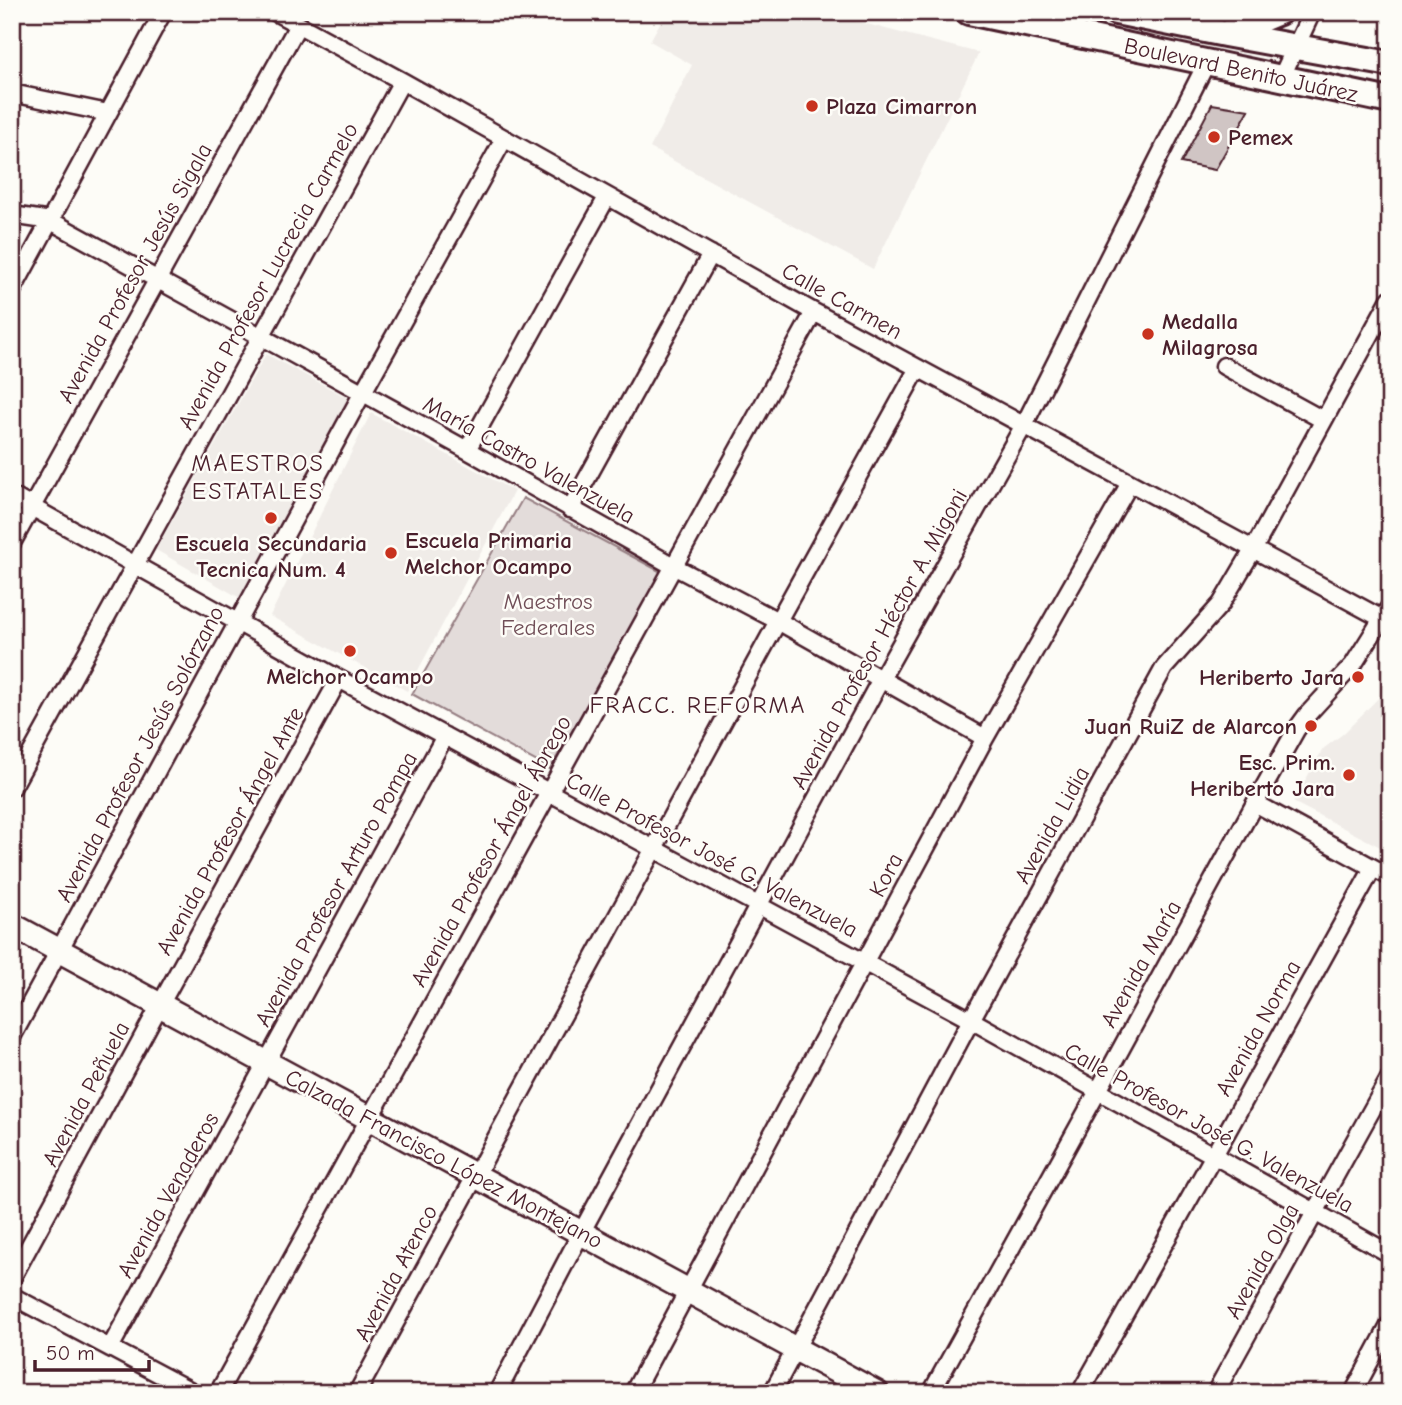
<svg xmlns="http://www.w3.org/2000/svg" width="1402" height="1405" viewBox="0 0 1402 1405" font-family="'Comic Neue',sans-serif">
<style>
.built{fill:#f0ece8}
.green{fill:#e3dcda;stroke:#967e82;stroke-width:2}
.building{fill:#d0c5c4;stroke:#4a1f2b;stroke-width:2}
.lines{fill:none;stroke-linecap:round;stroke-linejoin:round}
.street-casing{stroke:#4a1f2b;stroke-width:21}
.secondary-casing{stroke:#4a1f2b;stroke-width:28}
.primary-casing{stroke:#4a1f2b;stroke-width:30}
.street{stroke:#fdfcf7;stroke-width:16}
.secondary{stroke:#fdfcf7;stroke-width:23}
.primary{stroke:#fdfcf7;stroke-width:24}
.poi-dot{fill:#c8321e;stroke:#fdfcf7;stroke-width:2.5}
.labels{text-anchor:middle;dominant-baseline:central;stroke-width:5;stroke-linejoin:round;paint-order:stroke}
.street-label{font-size:23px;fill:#4a1f2b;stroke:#fdfcf7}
.poi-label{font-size:23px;font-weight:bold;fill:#4a1f2b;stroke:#fdfcf7;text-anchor:start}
.park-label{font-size:23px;fill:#704e57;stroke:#fdfcf7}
.neighbourhood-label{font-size:24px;letter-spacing:2px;fill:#4a1f2b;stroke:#fdfcf7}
</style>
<rect width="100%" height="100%" fill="#fdfcf7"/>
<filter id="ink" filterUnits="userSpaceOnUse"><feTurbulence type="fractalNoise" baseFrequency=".0143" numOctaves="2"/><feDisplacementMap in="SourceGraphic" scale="14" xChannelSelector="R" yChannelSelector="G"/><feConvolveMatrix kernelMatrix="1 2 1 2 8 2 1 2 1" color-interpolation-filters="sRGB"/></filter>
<g filter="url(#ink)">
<path class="built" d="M666 12H820L979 53 873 269 650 148 692 65 650 41Z
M266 354 348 398 240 598 156 550Z
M371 413 514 491 407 691 270 616Z
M1390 686V852L1293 802 1323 749 1344 733Z"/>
<path class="green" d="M523 498 663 573 550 769 412 694Z"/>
<path class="building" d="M1212 104 1249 110 1215 170 1181 163Z"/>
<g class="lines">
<g class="street-casing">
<path id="street" d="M275 12 402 81 814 312 1390 623
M1281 78 1312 12
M12 93 108 113
M12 215 51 221 467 450 675 567 778 621 985 738
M12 291 163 12
M1224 366 1323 420
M467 450 607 197
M12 496 339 679 971 1020 1390 1254
M570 509 711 254
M12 543 298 25
M12 788 402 81
M1255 803 1390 877
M12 1037 362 394 504 139
M12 1278 160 1005 339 679
M12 1296 195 1393
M110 1348 445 736
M218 1393 814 312
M357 1393 778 621 918 368
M497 1393 581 1233 881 679 1024 425 1207 62
M633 1393 985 738 1130 483
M772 1393 971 1020 1164 668 1221 604 1253 550 1390 299
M931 1393 1098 1091 1255 803 1296 730 1307 715 1353 665 1390 606
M1080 1393 1213 1157 1373 868
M1215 1393 1390 1077
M1353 1393 1390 1324"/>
</g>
<g class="secondary-casing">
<path id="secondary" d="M12 925 877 1393"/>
</g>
<g class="primary-casing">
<path id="primary" d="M969 12 1390 101
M1116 12 1225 34 1390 64
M1225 34 1279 12"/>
</g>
<use href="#street" class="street"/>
<use href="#secondary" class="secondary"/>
<use href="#primary" class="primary"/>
</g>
</g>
<g class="poi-dot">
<circle cx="812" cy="106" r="7"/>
<circle cx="1214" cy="137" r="7"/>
<circle cx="1148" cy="334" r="7"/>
<circle cx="271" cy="518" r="7"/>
<circle cx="391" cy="553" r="7"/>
<circle cx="350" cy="651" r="7"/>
<circle cx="1358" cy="677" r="7"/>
<circle cx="1311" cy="726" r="7"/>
<circle cx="1349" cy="775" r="7"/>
</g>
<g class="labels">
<g class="street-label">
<text transform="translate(1241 70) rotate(12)">Boulevard Benito Juárez</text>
<text transform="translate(135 273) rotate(-61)">Avenida Profesor Jesús Sigala</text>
<text transform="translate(268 276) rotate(-61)">Avenida Profesor Lucrecia Carmelo</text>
<text transform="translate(842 301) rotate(29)">Calle Carmen</text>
<text transform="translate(529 460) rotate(29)">María Castro Valenzuela</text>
<text transform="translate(879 639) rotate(-61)">Avenida Profesor Héctor A. Migoni</text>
<text transform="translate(140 754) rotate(-62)">Avenida Profesor Jesús Solórzano</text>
<text transform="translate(1052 825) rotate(-61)">Avenida Lidia</text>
<text transform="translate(230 831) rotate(-61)">Avenida Profesor Ángel Ante</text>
<text transform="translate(491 851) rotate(-61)">Avenida Profesor Ángel Ábrego</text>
<text transform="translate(712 855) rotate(28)">Calle Profesor José G. Valenzuela</text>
<text transform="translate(886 875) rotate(-62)">Kora</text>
<text transform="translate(336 889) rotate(-61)">Avenida Profesor Arturo Pompa</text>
<text transform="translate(1141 964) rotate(-61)">Avenida María</text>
<text transform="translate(1258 1028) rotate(-61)">Avenida Norma</text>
<text transform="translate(86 1094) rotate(-62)">Avenida Peñuela</text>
<text transform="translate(1209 1128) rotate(29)">Calle Profesor José G. Valenzuela</text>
<text transform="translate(444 1159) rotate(28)">Calzada Francisco López Montejano</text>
<text transform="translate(168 1195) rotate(-61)">Avenida Venaderos</text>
<text transform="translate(1262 1261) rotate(-61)">Avenida Olga</text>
<text transform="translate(396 1273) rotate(-62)">Avenida Atenco</text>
</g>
<g class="poi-label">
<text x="826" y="106">Plaza Cimarron</text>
<text x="1228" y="137">Pemex</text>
<text x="1162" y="321">Medalla<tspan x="1162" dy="26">Milagrosa</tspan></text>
<text x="405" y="540">Escuela Primaria<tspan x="405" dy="26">Melchor Ocampo</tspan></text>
<text x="271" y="543" text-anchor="middle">Escuela Secundaria<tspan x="271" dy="26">Tecnica Num. 4</tspan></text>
<text x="350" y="676" text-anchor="middle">Melchor Ocampo</text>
<text x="1344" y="677" text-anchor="end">Heriberto Jara</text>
<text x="1297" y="726" text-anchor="end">Juan RuiZ de Alarcon</text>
<text x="1335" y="762" text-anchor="end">Esc. Prim.<tspan x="1335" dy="26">Heriberto Jara</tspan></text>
</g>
<g class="park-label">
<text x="548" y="601">Maestros<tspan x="548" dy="26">Federales</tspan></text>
</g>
<g class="neighbourhood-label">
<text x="258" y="463">MAESTROS<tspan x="258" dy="28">ESTATALES</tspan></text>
<text x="698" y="705">FRACC. REFORMA</text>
</g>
</g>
<rect width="1402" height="1405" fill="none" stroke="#fdfcf7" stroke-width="42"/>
<rect x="21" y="21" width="1360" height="1363" fill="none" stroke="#4a1f2b" stroke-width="2.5" filter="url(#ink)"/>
<path d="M35 1360v10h114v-10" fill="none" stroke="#4a1f2b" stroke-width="3.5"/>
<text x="46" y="1360" font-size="21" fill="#4a1f2b" stroke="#fdfcf7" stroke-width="5" paint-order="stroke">50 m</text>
</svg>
